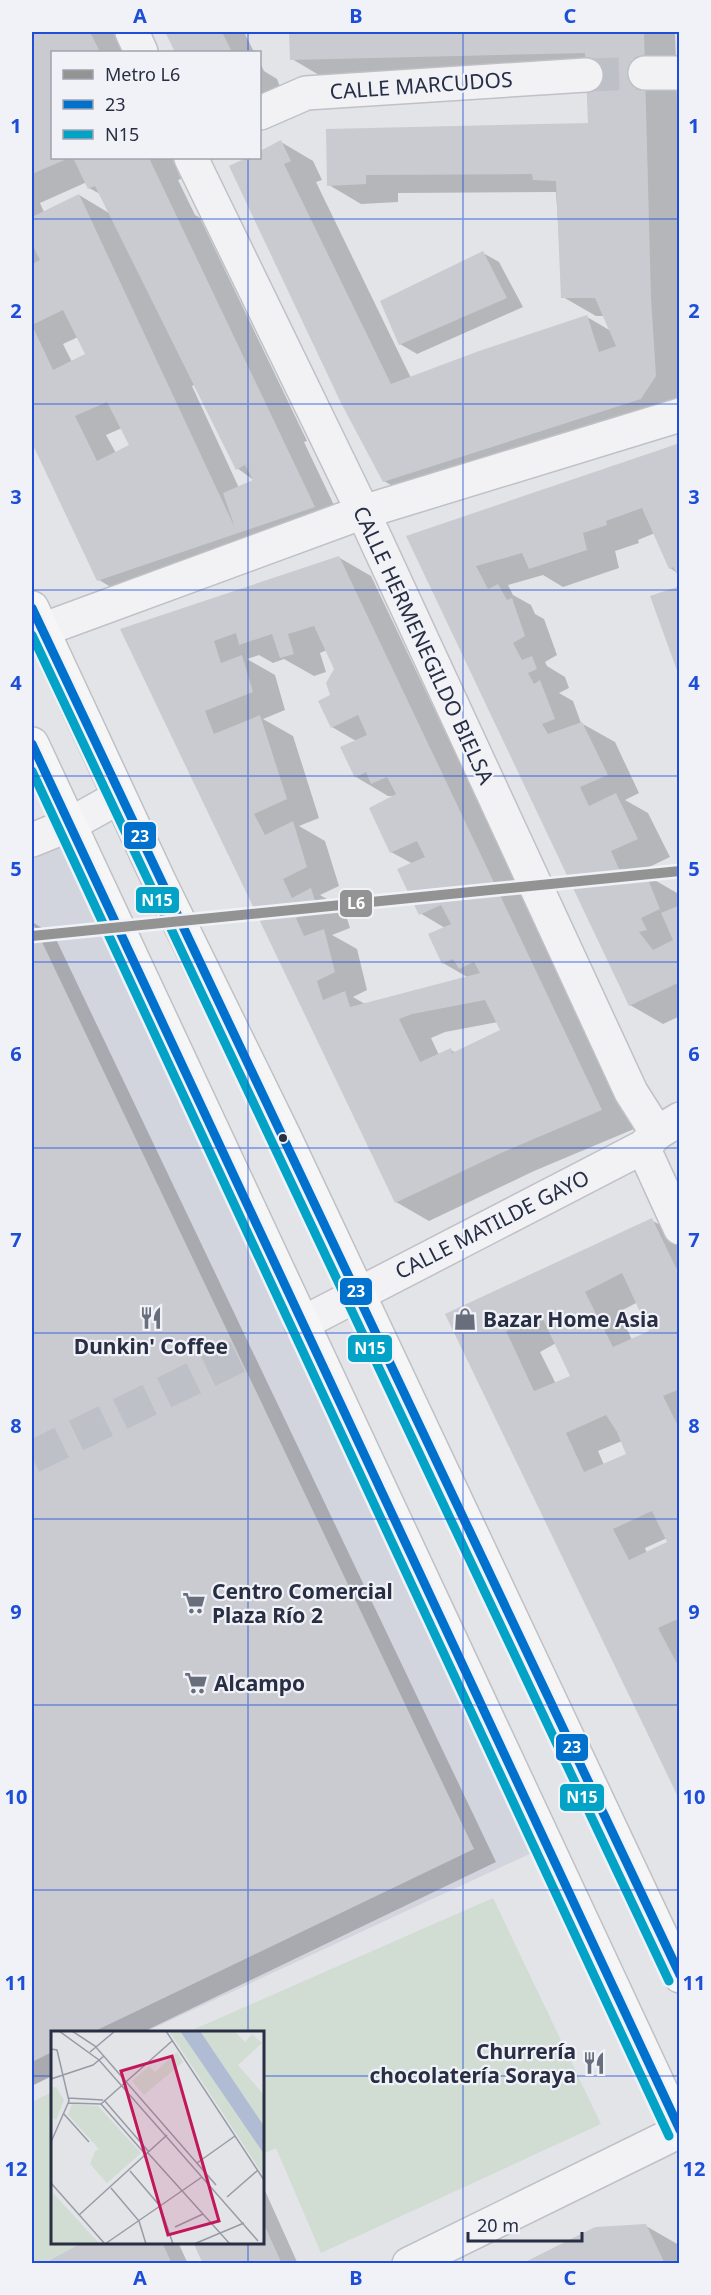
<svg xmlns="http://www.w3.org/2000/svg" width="711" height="2295" viewBox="0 0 711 2295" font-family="'Noto Sans',sans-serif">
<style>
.built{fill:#d2d5dd}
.green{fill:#d1dcd3}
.shadow{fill:#0003;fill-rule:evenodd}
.building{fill:#c9cbd0;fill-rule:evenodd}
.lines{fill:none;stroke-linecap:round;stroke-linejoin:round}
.minor-tunnel{stroke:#bdc0c7;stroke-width:33;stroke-dasharray:33 16;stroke-linecap:butt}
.minor-casing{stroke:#bfc1c6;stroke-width:36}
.major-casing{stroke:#bfc1c6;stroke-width:36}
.minor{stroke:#f2f2f4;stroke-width:33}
.major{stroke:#f6f6f7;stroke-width:33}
.bus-1-casing{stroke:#f0f2f7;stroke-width:14}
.bus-2-casing{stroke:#f0f2f7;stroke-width:14}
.bus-1{stroke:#0072ce;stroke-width:9}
.bus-2{stroke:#02a3c7;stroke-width:9}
.metro-1-casing{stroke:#f0f2f7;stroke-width:15}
.metro-1{stroke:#939393;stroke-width:10}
.grid{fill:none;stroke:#1d4ed8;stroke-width:1.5;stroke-opacity:0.55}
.bus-dot{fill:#282e43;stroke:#f0f2f7;stroke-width:2}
.labels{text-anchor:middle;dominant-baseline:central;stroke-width:4.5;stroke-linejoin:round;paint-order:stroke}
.street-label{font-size:21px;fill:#282e43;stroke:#f0f2f7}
.poi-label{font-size:21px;font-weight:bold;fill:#282e43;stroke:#f0f2f7;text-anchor:start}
.inset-road{fill:none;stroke:#989ba6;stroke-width:1.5}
.view{fill:#c2185b;fill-opacity:0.15;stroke:#c2185b;stroke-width:3}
.inset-edge{fill:none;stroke:#282e43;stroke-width:3}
.line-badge{stroke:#f0f2f7;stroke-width:2}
.badge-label{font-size:16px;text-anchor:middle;font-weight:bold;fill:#fff}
.neatline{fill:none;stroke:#1d4ed8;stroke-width:2}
.grid-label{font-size:20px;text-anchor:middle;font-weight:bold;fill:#1d4ed8}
</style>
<rect width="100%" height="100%" fill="#e2e4e8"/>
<path class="built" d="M69 825 547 1846 145 2032H52V2076L32 2085V840Z"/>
<path class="green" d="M493 1898 601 2124 321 2253 276 2148 263 2154 262 2032H188Z
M52 2092V2242L84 2243 42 2263H32V2102Z"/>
<path class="shadow" d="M32 32H113L123 52H52V158H172L181 179 178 180 195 215 200 218 307 441 304 442 342 522 131 599 99 580 32 439ZM87 182 89 188 100 194 109 213 79 195 44 212 40 203ZM78 337 87 355 72 362 63 344ZM194 385 237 468 255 481 239 488 192 386ZM122 428 131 445 116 453 106 435Z
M167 32H244L254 52H177Z
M291 32H675L680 199V409L417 500 384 481 231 167 250 158H260V153L281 142 313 161 322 180 316 182 411 378 587 317 611 331 605 316H596L563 297 556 192 398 193V202L361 204 329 185 328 131 589 125 587 71 324 78 292 59Z
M260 63 264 71 277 79 285 99 260 110Z
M483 253 499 262 523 307 417 354 400 344Z
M677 446 680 447V575L670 568 655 533 638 540 639 543 615 551 619 568 563 587 543 575 508 585 513 595 531 605 535 614 544 619 557 655 545 662 547 666 565 677 569 688 559 693 573 701 581 723 615 742 639 793 625 800 648 813 670 857 643 870 644 874 677 893 680 898V1016L663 1024 630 1005 408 537Z
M338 557 371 576 634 1129 534 1171 429 1221 396 1202 122 630ZM327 650 336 669 332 727 356 741V777L388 796H396L391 852 413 864 420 913 445 928 443 963 469 978 365 1004 353 997 367 990 357 949 332 935 350 928 344 909 320 895 339 886 325 841 299 826 319 818 293 736 263 719 285 710 275 675 247 659 259 655 273 663 284 659 314 676 326 672 320 653ZM498 1022 502 1031 456 1053 451 1050 439 1055 431 1038 445 1032Z
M32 922 54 935 496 1862 143 2032H52V2076L32 2086Z
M651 1220 680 1236V1796L447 1314ZM638 1302 651 1331 632 1340 619 1312ZM558 1342 572 1377 556 1384 540 1352ZM622 1441 627 1455 604 1465 598 1451ZM667 1538 669 1542 647 1553 645 1548Z
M262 2184 298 2264H204L262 2242Z
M646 2226 679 2245 680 2264H524Z
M87 2242H178L188 2264H45Z"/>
<path class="building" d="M32 32H90L100 52H52V158H69L32 174Z
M165 32H222L232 52H175Z
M289 32H644L651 298 656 376 641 399 383 482 341 403 229 166 246 158H260V151L281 140 291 161 284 164 391 384 479 351 587 315 599 352 616 346 595 298H561L556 181 533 180 532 174 366 175V184L327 186 326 129 588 123 585 53 290 60Z
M73 158H149L315 507 97 581 32 443V264L40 260 32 244V217L79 194 235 528 223 493 253 480 245 465 236 470 95 186 88 189ZM63 310 85 354 53 370 32 325ZM107 402 129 445 97 461 75 416Z
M483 251 507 298 399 345 380 301Z
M677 444 680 449V579L673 567 669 569 642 508 606 521 607 525 583 533 587 550 529 569 522 553 476 566 488 589 498 584 507 600 512 598 525 636 513 643 522 660 532 656 537 669 528 673 534 684 540 680 555 719 542 724 548 734 582 722 608 775 580 787 589 806 616 793 638 839 611 851 619 869 645 872 660 909 641 918 647 930 639 932 653 950 673 940 661 913 680 905V982L629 1006 406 536Z
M339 556 602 1110 501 1153 395 1203 120 629ZM314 626 334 669 326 683 330 695 318 701 331 728 358 715 367 735 340 747 355 778 366 772 371 784 387 777 396 794 369 808 390 853 417 841 425 857 397 869 419 915 441 905 451 924 428 934 442 964 453 959 459 969 474 962 480 973 350 1007 345 991 323 1000 317 981 335 972 324 929 304 936 296 918 318 910 311 888 292 898 283 879 307 867 293 821 265 835 254 814 287 799 260 715 214 734 205 711 253 692 242 655 221 663 214 641 236 633 239 645 272 634 280 658 294 654 288 634ZM485 1000 500 1030 452 1053 451 1048 420 1062 399 1019 412 1014Z
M680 586V676H679L650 596Z
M32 921 474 1849 93 2032H52V2052L32 2062Z
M652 1218 680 1276V1389L663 1396 680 1430V1618L658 1628 680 1669V1801L445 1314ZM622 1273 649 1331 613 1347 585 1292ZM540 1313 570 1376 534 1391 506 1331ZM606 1415 617 1432 626 1454 584 1472 566 1433ZM652 1511 667 1542 629 1560 613 1529Z
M262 2220 282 2264H203L193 2242H262Z
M646 2224 665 2264H521L595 2227Z
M84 2242H162L172 2264H42Z"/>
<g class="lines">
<path class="minor-tunnel" d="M586 75 645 73
M32 1457 239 1356"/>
<g class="minor-casing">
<path id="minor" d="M132 32 141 52
M645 73H680
M260 113 306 93 586 75
M191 158 363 512 631 1092 657 1133
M42 630 363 512 680 415
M32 840 69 825 119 797
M643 1147 680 1228
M301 1324 643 1147 657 1133 680 1119
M409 2264 680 2131"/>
</g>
<g class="major-casing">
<path id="major" d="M32 608 159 881 284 1136 680 1976
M32 744 680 2131"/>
</g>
<use href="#minor" class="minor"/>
<use href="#major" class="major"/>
<g class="bus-1-casing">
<path id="bus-1" d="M32 608 680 1975
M32 744 680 2130"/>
</g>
<g class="bus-2-casing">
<path id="bus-2" d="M32 635 669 1981
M32 771 669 2136"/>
</g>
<use href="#bus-1" class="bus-1"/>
<use href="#bus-2" class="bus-2"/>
<g class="metro-1-casing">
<path id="metro-1" d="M32 936 680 871"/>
</g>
<use href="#metro-1" class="metro-1"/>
</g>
<path class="grid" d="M248 32V52M463 32V2264M248 158V2032M32 219H680M32 404H680M32 590H680M32 776H680M32 962H680M32 1148H680M32 1333H680M32 1519H680M32 1705H680M32 1890H680M32 2076H52M262 2076H680M248 2242V2264"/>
<defs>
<g id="restaurant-bare" transform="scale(1.8)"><path d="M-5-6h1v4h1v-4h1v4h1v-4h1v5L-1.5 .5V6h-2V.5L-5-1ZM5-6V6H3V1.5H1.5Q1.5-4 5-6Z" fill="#696e7d" stroke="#f0f2f7" stroke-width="2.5" paint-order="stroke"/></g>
<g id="shop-bare" transform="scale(1.8)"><path d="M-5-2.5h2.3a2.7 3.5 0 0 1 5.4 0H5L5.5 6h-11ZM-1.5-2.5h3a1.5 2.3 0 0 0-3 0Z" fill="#696e7d" stroke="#f0f2f7" stroke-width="2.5" paint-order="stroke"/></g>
<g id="supermarket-bare" transform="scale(1.8)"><path d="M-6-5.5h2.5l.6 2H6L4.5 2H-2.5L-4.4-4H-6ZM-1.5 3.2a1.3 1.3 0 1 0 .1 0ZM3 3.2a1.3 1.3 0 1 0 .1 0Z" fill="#696e7d" stroke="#f0f2f7" stroke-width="2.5" paint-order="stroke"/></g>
</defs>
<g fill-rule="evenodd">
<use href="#restaurant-bare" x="151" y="1318"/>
<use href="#shop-bare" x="465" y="1319"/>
<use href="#supermarket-bare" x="194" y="1603"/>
<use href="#supermarket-bare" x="196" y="1683"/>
<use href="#restaurant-bare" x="594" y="2063"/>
</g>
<circle class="bus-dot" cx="283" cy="1138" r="5"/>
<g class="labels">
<g class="street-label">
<text transform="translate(421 85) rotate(-4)">CALLE MARCUDOS</text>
<text transform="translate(424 645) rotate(65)">CALLE HERMENEGILDO BIELSA</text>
<text transform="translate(492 1224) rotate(-27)">CALLE MATILDE GAYO</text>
</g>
<g class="poi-label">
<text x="483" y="1319">Bazar Home Asia</text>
<text x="151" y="1346" text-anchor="middle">Dunkin' Coffee</text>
<text x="212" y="1591">Centro Comercial<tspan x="212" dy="24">Plaza Río 2</tspan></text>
<text x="214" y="1683">Alcampo</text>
<text x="576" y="2051" text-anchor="end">Churrería<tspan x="576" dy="24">chocolatería Soraya</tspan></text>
</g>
</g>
<g transform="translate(51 2031)">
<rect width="213" height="213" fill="#e2e4e8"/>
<path d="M118 0H183L194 11 201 3 211 12 187 34 213 64V145ZM126 21 132 31 93 64 81 50 98 35 104 41ZM5 56 13 69 5 89 0 86V57ZM21 73 47 75 90 122 56 152 39 133 44 120 48 118 17 84ZM0 160 47 211 48 213H0Z" fill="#d1dcd3"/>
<path d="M129 0H149L213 95V123Z" fill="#afbcd4"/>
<path class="inset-road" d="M8 0 48 29 207 210M21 0 44 15 165 154M115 0 213 149M0 18 6 19 18 70 0 111M39 21 64 0M0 48 42 34 53 25M17 67 52 69M53 69 98 121M17 72 50 73 121 10M50 73 95 124M12 82 38 111M97 122 179 213M146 132 184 105M79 140 109 175 122 213M0 152 54 213M60 157 88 190 95 213M176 166 206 140M28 184 116 104M124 196 152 183M54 213 151 146M143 213 193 192"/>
<path class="view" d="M121 25 168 190 117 204 70 40Z"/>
<rect width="213" height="213" class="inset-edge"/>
</g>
<g class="line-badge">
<rect x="123" y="821" width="34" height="29" rx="6" fill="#0072ce"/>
<rect x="135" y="886" width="45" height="28" rx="6" fill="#02a3c7"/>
<rect x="339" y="889" width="34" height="29" rx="6" fill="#939393"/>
<rect x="339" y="1277" width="34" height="29" rx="6" fill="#0072ce"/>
<rect x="347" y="1334" width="46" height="29" rx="6" fill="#02a3c7"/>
<rect x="555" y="1733" width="34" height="29" rx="6" fill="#0072ce"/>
<rect x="559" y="1783" width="46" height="29" rx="6" fill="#02a3c7"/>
</g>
<g class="badge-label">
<text x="140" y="842">23</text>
<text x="157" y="906">N15</text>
<text x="356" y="909">L6</text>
<text x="356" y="1297">23</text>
<text x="370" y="1354">N15</text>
<text x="572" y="1753">23</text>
<text x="582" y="1803">N15</text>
</g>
<rect width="711" height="2295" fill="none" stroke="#f0f2f7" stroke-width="66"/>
<rect x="51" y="51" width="210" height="108" fill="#f0f2f7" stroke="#a0a4af" stroke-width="1.5"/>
<rect x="63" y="70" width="30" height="9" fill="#939393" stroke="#a0a4af" stroke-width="1.5"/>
<text x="105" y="81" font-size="18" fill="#282e43">Metro L6</text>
<rect x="63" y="100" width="30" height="9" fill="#0072ce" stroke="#a0a4af" stroke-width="1.5"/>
<text x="105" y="111" font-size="18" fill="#282e43">23</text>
<rect x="63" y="130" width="30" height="9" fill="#02a3c7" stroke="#a0a4af" stroke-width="1.5"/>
<text x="105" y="141" font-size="18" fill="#282e43">N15</text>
<path d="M468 2232v9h114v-9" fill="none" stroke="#282e43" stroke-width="3"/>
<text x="477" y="2232" font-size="18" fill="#282e43" stroke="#f0f2f7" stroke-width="4.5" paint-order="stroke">20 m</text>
<rect x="33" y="33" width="645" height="2229" class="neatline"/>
<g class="grid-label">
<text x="140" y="23">A</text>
<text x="356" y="23">B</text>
<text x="570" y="23">C</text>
<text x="16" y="133">1</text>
<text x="694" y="133">1</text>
<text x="16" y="318">2</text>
<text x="694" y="318">2</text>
<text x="16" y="504">3</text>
<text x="694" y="504">3</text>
<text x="16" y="690">4</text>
<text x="694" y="690">4</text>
<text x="16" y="876">5</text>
<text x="694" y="876">5</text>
<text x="16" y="1061">6</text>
<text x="694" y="1061">6</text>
<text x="16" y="1247">7</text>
<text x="694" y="1247">7</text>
<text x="16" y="1433">8</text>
<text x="694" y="1433">8</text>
<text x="16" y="1619">9</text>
<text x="694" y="1619">9</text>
<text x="16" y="1804">10</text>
<text x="694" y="1804">10</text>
<text x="16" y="1990">11</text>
<text x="694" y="1990">11</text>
<text x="16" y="2176">12</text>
<text x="694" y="2176">12</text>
<text x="140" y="2285">A</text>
<text x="356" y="2285">B</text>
<text x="570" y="2285">C</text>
</g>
</svg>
